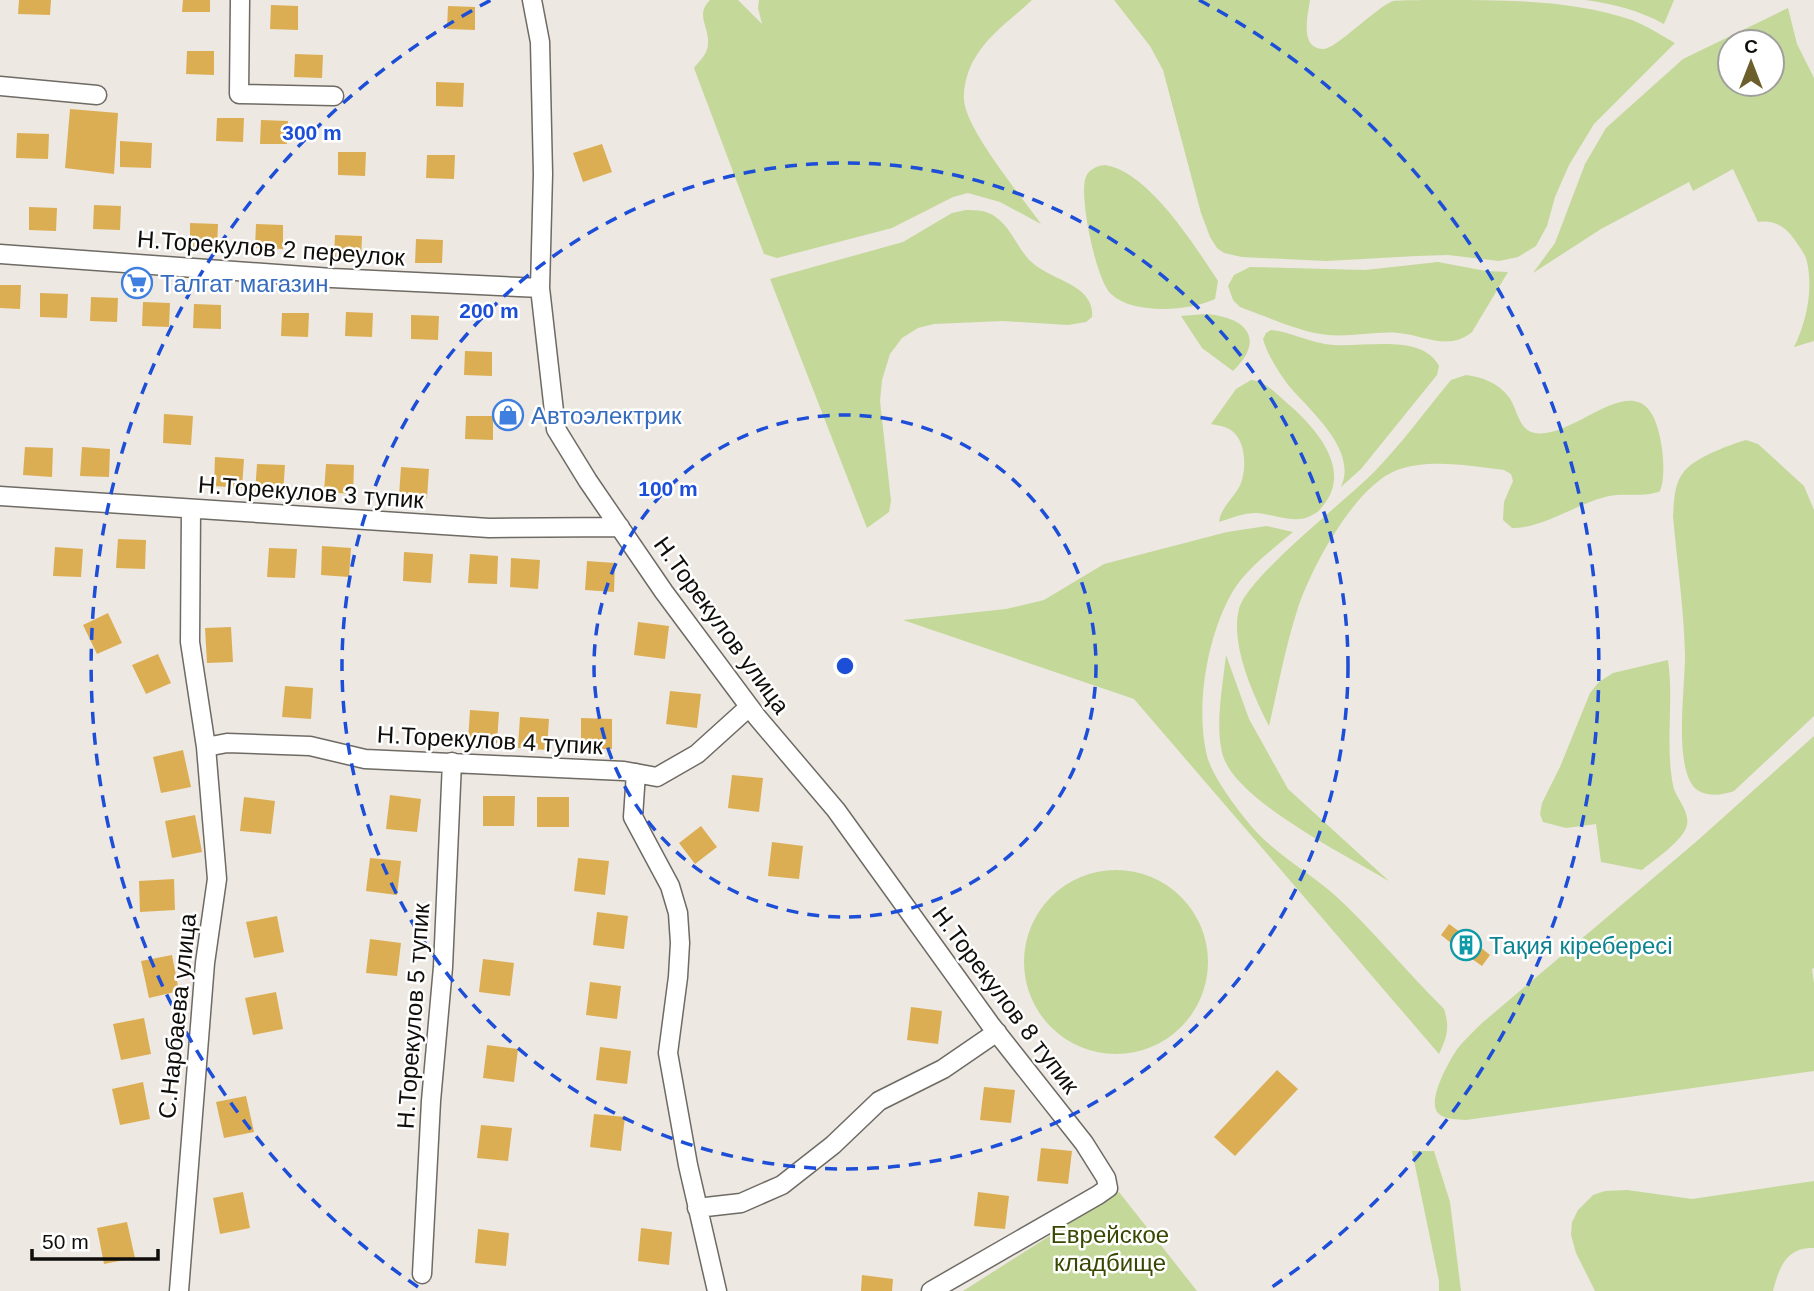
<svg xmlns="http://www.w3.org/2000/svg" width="1814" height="1291" viewBox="0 0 1814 1291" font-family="Helvetica,sans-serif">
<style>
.green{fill:#c4d89a;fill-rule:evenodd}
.building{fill:#dcae54}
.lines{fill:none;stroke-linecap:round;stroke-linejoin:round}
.street-casing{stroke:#6e6a64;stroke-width:21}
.street{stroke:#fff;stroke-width:18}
.ring{fill:none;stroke:#1d4ed8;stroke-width:3.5;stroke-dasharray:12 9}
.labels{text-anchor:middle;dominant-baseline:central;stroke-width:5;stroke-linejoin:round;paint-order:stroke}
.street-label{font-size:24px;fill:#0f0e0b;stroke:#fff}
.shop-label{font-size:24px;fill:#366cbe;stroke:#fff;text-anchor:start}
.culture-label{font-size:24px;fill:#0d838f;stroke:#fff;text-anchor:start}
.park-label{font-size:24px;fill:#384701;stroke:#fff}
.centre{fill:#1d4ed8;stroke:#fff;stroke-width:3.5}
.ring-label{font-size:21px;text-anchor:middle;font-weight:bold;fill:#1d4ed8;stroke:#fff;stroke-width:5;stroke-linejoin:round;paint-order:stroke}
</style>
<rect width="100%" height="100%" fill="#ede8e1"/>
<path class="green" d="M710 0H738L762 24 758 8 759 0H1032C1012 19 989 34 975 58 968 69 963 87 964 100 966 130 1022 197 1041 224L1000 202 968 193 953 197 892 228 777 258 764 254 694 68C700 60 708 54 708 43 709 26 695 15 710 0Z
M1114 0H1310C1308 15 1299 48 1323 49 1335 50 1375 8 1393 1 1404 0 1433 0 1446 0 1508 0 1573 0 1632 20 1647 26 1661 35 1675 43L1594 124 1569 165 1555 197 1547 226 1536 246 1518 257 1499 261 1448 255 1417 256 1326 261 1242 257 1224 253 1217 248 1210 237 1201 213 1163 70 1150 46Z
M1585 0H1674L1664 24C1638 10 1614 4 1585 0Z
M1788 8 1797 44 1814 78V341L1794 347C1807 321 1814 286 1806 258 1803 251 1798 245 1794 239 1785 226 1774 220 1758 222L1733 169 1693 191 1689 182 1601 229 1533 273 1555 243 1585 164 1606 128 1683 59ZM1772 42V84H1730V42Z
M1105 165C1148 171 1195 246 1218 281L1215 299C1190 311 1133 315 1111 294 1096 280 1080 201 1085 180 1087 170 1096 166 1105 165Z
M966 210C978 210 987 210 997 218 1013 230 1019 253 1035 265 1055 281 1095 286 1092 317L1086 322 1068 325 1003 321 934 324 918 328 902 338 890 354 882 380 880 401 891 501 889 512 867 528 770 279 903 242 952 213Z
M1438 262 1486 271 1508 272 1472 332C1449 351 1426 336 1399 333 1376 331 1352 337 1328 335 1299 332 1268 317 1240 307L1233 300 1228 286 1234 275 1250 267 1365 270Z
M1206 314C1245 317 1267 338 1233 371L1202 348 1181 316Z
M1271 330C1290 332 1307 341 1325 344 1357 350 1421 331 1439 366L1437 375 1361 469 1341 487C1358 450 1311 412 1289 386 1279 373 1267 354 1263 339L1266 333Z
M1466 375C1482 377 1498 383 1508 396 1517 406 1518 431 1535 433 1577 440 1641 357 1659 433 1663 449 1666 476 1660 491 1646 498 1622 492 1605 497 1574 505 1544 528 1512 528L1503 520 1504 502 1513 481 1511 474 1504 470C1471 466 1430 458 1397 470 1355 486 1310 569 1297 611 1285 648 1278 688 1269 726 1253 695 1230 644 1239 609 1247 577 1348 499 1376 470 1403 442 1426 410 1451 380Z
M1251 380C1267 382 1275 393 1287 403 1313 425 1352 467 1325 503 1322 507 1319 512 1314 514 1295 526 1276 514 1256 513 1244 513 1231 518 1219 522 1221 506 1235 498 1241 483 1247 467 1246 436 1227 428 1223 426 1216 425 1211 424L1236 389Z
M1746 440 1758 444 1804 486 1814 510V716L1734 791C1721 796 1699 798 1691 783 1675 755 1685 689 1685 655 1684 609 1677 562 1673 516 1674 502 1674 484 1683 473 1693 458 1729 445 1746 440Z
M1267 526 1293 532C1273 549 1247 568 1233 591 1207 635 1195 707 1207 756 1213 778 1237 809 1252 827 1276 855 1311 873 1338 898 1375 933 1408 973 1444 1009 1450 1027 1447 1037 1439 1054L1134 699 903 620 1006 609 1044 600 1104 564 1227 532Z
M1226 655 1249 719 1288 789 1389 881C1347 856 1244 804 1225 761 1213 733 1223 685 1226 655Z
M1668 660C1674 701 1665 744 1673 785 1675 798 1690 810 1687 825 1684 840 1654 860 1642 870L1601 862 1596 824 1566 828 1543 822 1540 814 1542 803 1560 767 1590 693 1599 682 1613 673Z
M1814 736V968L1812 969 1814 984V1071L1466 1120C1458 1119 1446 1120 1439 1114 1425 1103 1450 1059 1458 1048 1465 1039 1474 1031 1482 1023L1697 841Z
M1024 962a92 92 0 1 1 184 0a92 92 0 1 1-184 0Z
M1412 1151H1434L1450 1202 1461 1291H1439V1281Z
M1814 1181V1248C1786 1247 1779 1268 1773 1291H1595L1576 1253 1571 1235 1572 1222 1578 1210 1593 1195 1605 1191 1627 1190 1692 1199Z
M1119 1192 1197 1291H963Z"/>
<path class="building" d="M19 0H51L50 15 18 14Z
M183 0H210V12H182Z
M271 5 298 6V30L270 29Z
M448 6 475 7V30L447 29Z
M187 51H214V75L186 74Z
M295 54 323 55 322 78 294 77Z
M436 82 464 83 463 107 436 106Z
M70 109 118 113 114 174 65 168Z
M217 118H244L243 142 216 141Z
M261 120 288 121 287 144H260Z
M17 133 49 134 48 159 16 158Z
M120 141 152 143 151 168 120 167Z
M602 144 612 172 583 182 573 153Z
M338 152H366L365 176 338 175Z
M427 155H455L454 179 426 178Z
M94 205 121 206 120 230 93 229Z
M29 207 57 208 56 231 29 230Z
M190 223 218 224 217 248 190 247Z
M256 224 283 225V249L255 248Z
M335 235 362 236 361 260 334 259Z
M416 239 443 240 442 263H415Z
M0 285H21L20 309 0 308Z
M40 293 68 294 67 318 40 317Z
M91 297 118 298 117 322 90 321Z
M143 302 170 303 169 327 142 326Z
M194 304 221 305V329L193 328Z
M346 312 373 313 372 337 345 336Z
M282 313H309L308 337 281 336Z
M411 315 439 316 438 340 411 339Z
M465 351 492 352V376L464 375Z
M164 414 193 416 191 445 163 443Z
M466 416H493V440L465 439Z
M25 447 53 448 52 477 23 475Z
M82 447 110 449 109 477 80 476Z
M215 457 244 459 242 488 214 486Z
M257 464 285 465 283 494 255 492Z
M326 464 354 465 353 494 324 492Z
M401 467 429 469 427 498 399 496Z
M118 539 146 540 145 569 116 568Z
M322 546 351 548 349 577 321 575Z
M55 547 83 549 81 577 53 576Z
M269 548 297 549 295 578 267 577Z
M404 552 433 554 431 583 403 581Z
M470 554 498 556 497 584 468 583Z
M511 558 540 560 538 589 510 587Z
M587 561 615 563 614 592 585 590Z
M108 613 122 643 97 654 83 625Z
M638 622 669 626 665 659 634 655Z
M231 627 233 662 207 663 205 628Z
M158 654 171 683 146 694 132 665Z
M285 686 313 688 311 719 282 717Z
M670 691 701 694 697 728 666 724Z
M470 710 499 712 497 743 468 741Z
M520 717 549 719 547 750 518 748Z
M581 718 612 719V749H581Z
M183 750 191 787 161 793 153 757Z
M732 775 763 778 759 812 728 808Z
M390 795 421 799 417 832 386 829Z
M483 796H515L514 826H483Z
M244 797 275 801 271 834 240 831Z
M537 797H569V827H537Z
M195 815 202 852 172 858 165 821Z
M701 826 717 847 695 864 679 843Z
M772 842 803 846 799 879 768 876Z
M370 858 401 861 397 895 366 891Z
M578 858 609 861 605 895 574 891Z
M174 879 175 910 140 912 139 881Z
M597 912 628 916 624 949 593 945Z
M277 916 284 952 254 958 246 922Z
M1449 924 1460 932 1457 934 1478 950 1480 947 1490 955 1482 966 1472 959 1474 956 1453 940 1451 943 1441 935Z
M370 939 401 943 397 976 366 973Z
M172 955 179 991 149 998 141 961Z
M483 959 514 963 510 996 479 992Z
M590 982 621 986 617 1019 586 1015Z
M276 992 283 1029 253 1035 245 998Z
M911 1007 942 1011 938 1044 907 1040Z
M144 1018 151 1054 121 1060 113 1024Z
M487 1045 518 1049 514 1082 483 1078Z
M600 1047 631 1051 627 1084 596 1080Z
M1277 1070 1298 1089 1235 1156 1214 1137Z
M143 1082 150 1119 120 1125 112 1089Z
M984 1087 1015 1090 1011 1123 980 1120Z
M246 1096 254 1132 224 1138 216 1102Z
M594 1114 625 1117 621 1151 590 1147Z
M481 1125 512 1128 508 1161 477 1158Z
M1041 1148 1072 1151 1068 1184 1037 1181Z
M243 1192 250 1228 220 1234 213 1198Z
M978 1192 1009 1196 1005 1229 974 1226Z
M127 1222 135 1258 104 1264 97 1228Z
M641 1228 672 1232 669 1265 638 1261Z
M478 1229 509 1233 506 1266 475 1263Z
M862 1275 893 1279 892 1291H861Z"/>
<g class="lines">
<g class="street-casing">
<path id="street" d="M240 0 239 94 334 96
M532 0 540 42 543 174 540 288 556 429 588 481 664 592 757 717 836 810 990 1024 1084 1143 1106 1178 1108 1188 1098 1195 931 1291
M0 86 97 95
M0 254 332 278 540 288
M0 496 489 528 620 527
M206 747 227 743 310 746 365 759 624 771 657 777 697 754 749 707
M636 773 633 817 670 886 678 913 680 943 678 977 668 1053 688 1165 717 1291
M697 1208 741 1203 782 1185 833 1145 879 1101 943 1069 997 1032
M422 1274 431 1101 443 967 452 762
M179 1291 205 963 217 879 206 747 190 642 191 509"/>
</g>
<use href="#street" class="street"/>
</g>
<g class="ring">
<circle cx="845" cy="666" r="251"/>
<circle cx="845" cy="666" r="503"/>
<path d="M418 1287A754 754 0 0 1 491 0M1199 0A754 754 0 0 1 1272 1287"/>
</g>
<defs>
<g id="supermarket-ring" transform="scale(1.575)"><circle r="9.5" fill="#fff" stroke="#3f7fe0" stroke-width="1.5"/><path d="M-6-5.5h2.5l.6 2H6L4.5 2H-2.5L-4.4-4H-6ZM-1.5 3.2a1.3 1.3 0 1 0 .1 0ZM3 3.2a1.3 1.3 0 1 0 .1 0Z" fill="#3f7fe0"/></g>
<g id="shop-ring" transform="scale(1.575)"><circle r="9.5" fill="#fff" stroke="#3f7fe0" stroke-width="1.5"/><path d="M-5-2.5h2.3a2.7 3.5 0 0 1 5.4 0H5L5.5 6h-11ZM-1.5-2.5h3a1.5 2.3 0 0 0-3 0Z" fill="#3f7fe0"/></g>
<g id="building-ring" transform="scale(1.575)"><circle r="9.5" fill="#fff" stroke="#0f9aa8" stroke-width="1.5"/><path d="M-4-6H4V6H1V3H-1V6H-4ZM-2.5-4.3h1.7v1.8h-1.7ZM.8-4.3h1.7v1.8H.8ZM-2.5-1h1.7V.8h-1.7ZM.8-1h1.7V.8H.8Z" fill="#0f9aa8"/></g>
</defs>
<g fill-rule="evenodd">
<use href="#supermarket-ring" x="137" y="283"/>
<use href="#shop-ring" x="508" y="415"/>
<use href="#building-ring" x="1466" y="945"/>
</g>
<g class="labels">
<g class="street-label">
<text transform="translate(271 248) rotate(4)">Н.Торекулов 2 переулок</text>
<text transform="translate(311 492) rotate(4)">Н.Торекулов 3 тупик</text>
<text transform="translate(722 625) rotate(54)">Н.Торекулов улица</text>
<text transform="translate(490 740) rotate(3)">Н.Торекулов 4 тупик</text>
<text transform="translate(1006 1000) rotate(53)">Н.Торекулов 8 тупик</text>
<text transform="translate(177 1016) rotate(-84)">С.Нарбаева улица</text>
<text transform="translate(413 1016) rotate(-86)">Н.Торекулов 5 тупик</text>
</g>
<g class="shop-label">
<text x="160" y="283">Талгат магазин</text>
<text x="531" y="415">Автоэлектрик</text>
</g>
<g class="culture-label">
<text x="1489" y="945">Тақия кіребересі</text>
</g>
<g class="park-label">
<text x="1110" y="1234">Еврейское<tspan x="1110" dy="28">кладбище</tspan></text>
</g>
</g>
<circle cx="845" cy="666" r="10" class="centre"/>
<g class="ring-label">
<text x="312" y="140">300 m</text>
<text x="489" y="318">200 m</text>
<text x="668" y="496">100 m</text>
</g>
<g transform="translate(1751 63)"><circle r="33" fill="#ffffff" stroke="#9f9f9d" stroke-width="2"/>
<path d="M0-5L12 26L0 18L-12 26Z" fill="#6c5f2c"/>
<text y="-10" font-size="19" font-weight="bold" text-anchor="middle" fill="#0f0e0b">С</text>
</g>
<path d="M32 1249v10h126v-10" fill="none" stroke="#0f0e0b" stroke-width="3.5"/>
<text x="42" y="1249" font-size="21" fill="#0f0e0b" stroke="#ffffff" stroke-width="5" paint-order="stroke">50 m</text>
</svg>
